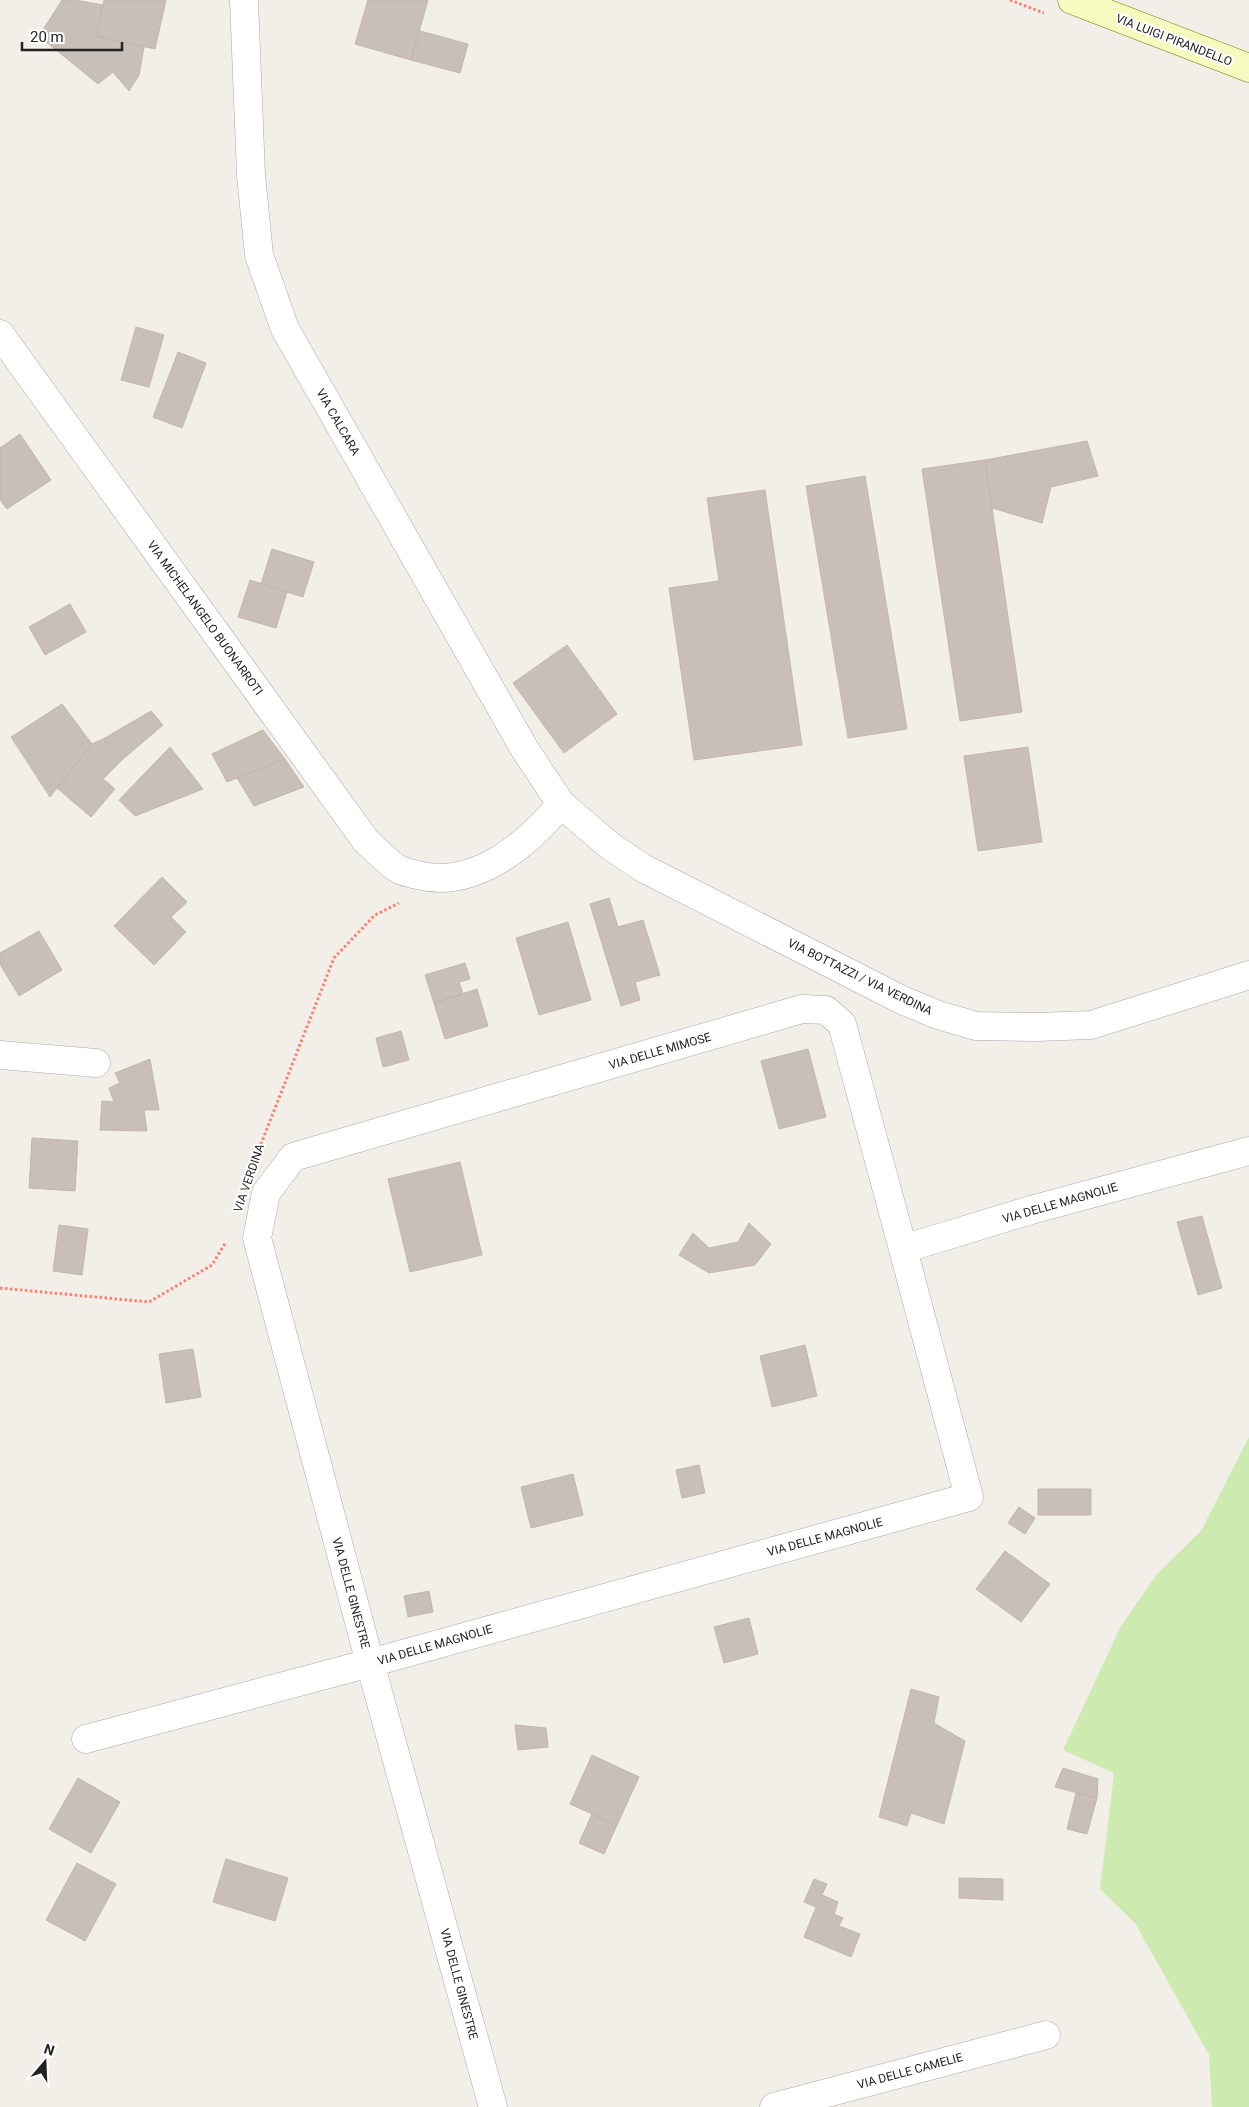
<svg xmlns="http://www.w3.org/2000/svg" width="1249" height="2107" viewBox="0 0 1249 2107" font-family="Roboto,sans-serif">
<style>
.grass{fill:#cdebb0}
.building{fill:#c7bfb8;stroke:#c4b6ab}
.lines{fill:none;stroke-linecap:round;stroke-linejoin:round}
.street-casing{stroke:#a9a9a9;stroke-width:29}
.secondary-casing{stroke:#707d05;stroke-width:29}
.path{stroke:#fa8072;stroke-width:3;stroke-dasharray:2.5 2.5;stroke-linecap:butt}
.street{stroke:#fff;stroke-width:28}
.secondary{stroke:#f7fabf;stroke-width:28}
.labels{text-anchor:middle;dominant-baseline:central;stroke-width:4;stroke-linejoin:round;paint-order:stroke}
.street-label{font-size:12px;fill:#222;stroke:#fff}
</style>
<rect width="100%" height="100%" fill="#f2efe9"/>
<path class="grass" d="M1249 1437V2107H1212L1209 2055 1135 1923 1100 1889 1114 1773 1063 1750 1121 1626 1157 1574 1201 1531Z"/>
<path class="building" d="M62 0H75L103 5 96 36 144 47 139 75 129 91 113 72 98 84 39 36Z
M104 0H166L155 49 96 36Z
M368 0H428L411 60 355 44Z
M420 31 468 44 460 73 411 60Z
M136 327 164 335 149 387 121 380Z
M178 352 206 363 182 428 153 417Z
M20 434 51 480 7 509 0 500V448Z
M1087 441 1098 476 1051 487 1042 523 992 508 985 460Z
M985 460 1022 712 960 721 922 469Z
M865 476 907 729 848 738 806 486Z
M765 490 802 745 694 760 669 588 719 581 707 498Z
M272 549 314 562 303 597 261 584Z
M250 580 287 592 276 628 238 617Z
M70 604 86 632 45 655 29 627Z
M567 645 617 714 564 753 513 683Z
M62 704 92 744 50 797 11 737Z
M151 711 163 725 123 759 103 739Z
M263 730 285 759 227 782 212 754Z
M103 739 123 759 103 779 115 789 91 817 57 788 92 744Z
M170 747 203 789 135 816 119 800Z
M1028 747 1042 842 978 851 964 756Z
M285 759 304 787 254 806 237 778Z
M162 877 187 902 171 917 186 932 154 965 114 926Z
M609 898 618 927 643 920 660 975 635 982 640 1000 621 1006 590 904Z
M568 922 591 1000 539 1015 516 938Z
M39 931 62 970 19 996 0 964V953Z
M465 963 470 979 459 982 463 994 434 1003 425 975Z
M477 989 488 1026 445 1039 434 1003Z
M401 1031 409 1060 383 1067 376 1038Z
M808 1049 826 1117 779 1129 761 1061Z
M150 1059 159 1110H144L147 1131 100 1130 102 1101 114 1102 109 1088 120 1083 115 1073Z
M32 1138 78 1141 75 1191 29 1188Z
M460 1162 482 1255 410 1272 388 1179Z
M1202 1216 1222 1288 1198 1295 1177 1222Z
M749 1223 771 1244 755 1265 709 1273 679 1255 693 1233 709 1248 738 1242Z
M59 1225 88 1229 82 1275 53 1271Z
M805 1345 817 1396 772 1407 760 1356Z
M193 1349 201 1397 166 1403 159 1354Z
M699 1465 705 1493 682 1498 676 1470Z
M573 1474 583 1515 531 1528 521 1487Z
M1038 1489H1091V1515H1038Z
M1019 1507 1035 1518 1025 1534 1008 1523Z
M1005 1551 1050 1584 1021 1622 976 1589Z
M429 1591 433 1612 408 1617 404 1596Z
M749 1618 758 1654 724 1663 714 1627Z
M911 1689 939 1697 934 1723 965 1741 944 1824 911 1813 907 1826 879 1817Z
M515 1725 546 1728 548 1747 518 1750Z
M592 1755 639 1777 617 1825 570 1804Z
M1063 1768 1098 1779 1097 1798 1055 1787Z
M78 1778 120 1802 91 1853 49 1829Z
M1076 1793 1097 1798 1087 1834 1067 1829Z
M592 1814 617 1825 604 1854 579 1843Z
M226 1859 288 1878 275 1921 213 1902Z
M77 1863 116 1884 85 1941 46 1920Z
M959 1878 1003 1879V1900L959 1898Z
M814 1879 827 1884 822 1895 838 1902 834 1914 843 1918 839 1926 860 1934 851 1957 804 1937 816 1907 804 1902Z"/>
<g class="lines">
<g class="street-casing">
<path id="street" d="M244 0 251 175 259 255 285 329 524 748 561 804 610 846 643 868 902 1000 938 1015 976 1026 1037 1027 1091 1025 1249 975
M0 334 366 841C376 850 387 862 398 869 403 872 411 873 417 875 474 890 527 845 561 804
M0 1055 96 1063
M86 1739 370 1663 969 1497 903 1249 1031 1210 1249 1151
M493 2107 370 1663 257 1238 266 1193 293 1157 802 1009 826 1010 842 1024 903 1249
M774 2107 1046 2035"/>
</g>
<g class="secondary-casing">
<path id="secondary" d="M1072 0 1249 68"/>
</g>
<path class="path" d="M1010 0 1044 13
M259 1149 334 958 375 915 399 903
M0 1288 149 1302 212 1265 226 1242"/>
<use href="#street" class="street"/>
<use href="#secondary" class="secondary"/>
</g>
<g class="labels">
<g class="street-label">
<text transform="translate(1174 40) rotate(21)">VIA LUIGI PIRANDELLO</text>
<text transform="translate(338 422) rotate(60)">VIA CALCARA</text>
<text transform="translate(205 618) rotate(54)">VIA MICHELANGELO BUONARROTI</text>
<text transform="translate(860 977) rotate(26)">VIA BOTTAZZI / VIA VERDINA</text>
<text transform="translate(660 1051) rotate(-16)">VIA DELLE MIMOSE</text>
<text transform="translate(249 1178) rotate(-71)">VIA VERDINA</text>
<text transform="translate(1060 1203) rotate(-16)">VIA DELLE MAGNOLIE</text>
<text transform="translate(825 1537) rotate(-15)">VIA DELLE MAGNOLIE</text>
<text transform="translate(351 1593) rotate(75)">VIA DELLE GINESTRE</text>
<text transform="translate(435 1645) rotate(-16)">VIA DELLE MAGNOLIE</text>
<text transform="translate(459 1984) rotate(75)">VIA DELLE GINESTRE</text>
<text transform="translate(910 2071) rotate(-15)">VIA DELLE CAMELIE</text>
</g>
</g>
<g transform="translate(45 2062) rotate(19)" stroke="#ffffff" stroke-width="4" paint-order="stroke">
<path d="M0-4L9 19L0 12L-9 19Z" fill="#222222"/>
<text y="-8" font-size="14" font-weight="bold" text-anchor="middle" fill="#222222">N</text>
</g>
<path d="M22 42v8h100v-8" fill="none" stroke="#222222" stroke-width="2.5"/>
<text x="30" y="42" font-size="15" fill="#222222" stroke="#ffffff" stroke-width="4" paint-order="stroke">20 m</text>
</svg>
